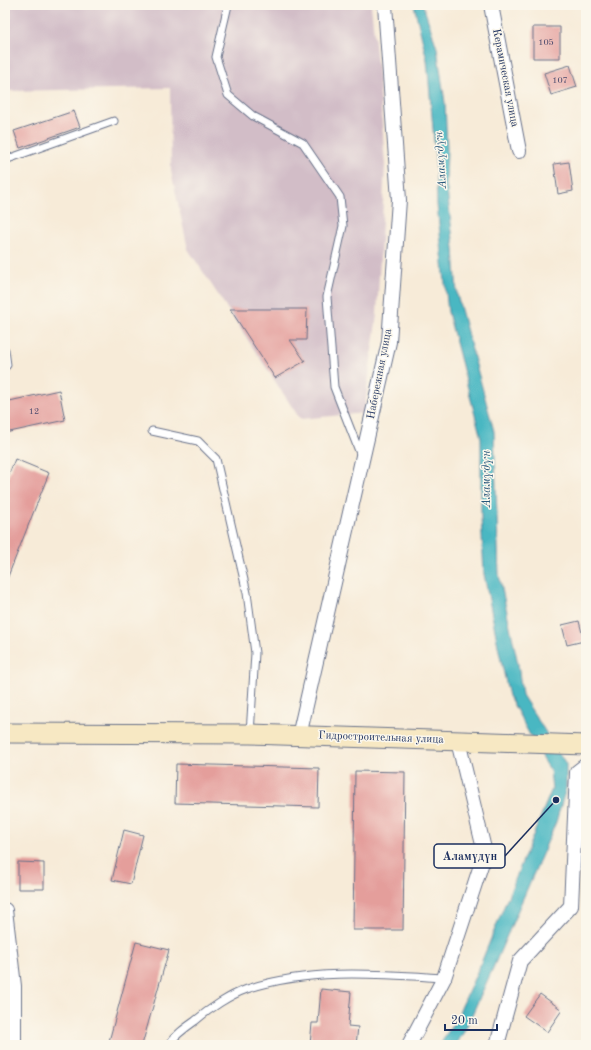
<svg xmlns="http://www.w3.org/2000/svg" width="591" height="1050" viewBox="0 0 591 1050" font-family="'Old Standard TT',serif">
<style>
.industrial{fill:#d2bdc7}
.water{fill:#49b7c2;stroke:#327390}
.building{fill:#e49e9b}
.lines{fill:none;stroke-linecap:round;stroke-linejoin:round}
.lane-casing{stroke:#687189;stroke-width:9}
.street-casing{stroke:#687189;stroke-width:16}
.secondary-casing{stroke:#687189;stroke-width:21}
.lane{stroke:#fff;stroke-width:7}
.street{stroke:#fff;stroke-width:14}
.secondary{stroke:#f7e8c3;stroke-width:19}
.labels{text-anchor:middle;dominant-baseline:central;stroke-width:3;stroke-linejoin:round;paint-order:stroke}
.number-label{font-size:9px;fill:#4d4b6d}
.street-label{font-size:11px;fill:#1b2f5e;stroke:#fbf7ec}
.water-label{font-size:12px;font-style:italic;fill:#29587c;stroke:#fbf7ec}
.leader{fill:none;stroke:#1b2f5e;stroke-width:1.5}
.callout-dot{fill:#1b2f5e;stroke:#fbf7ec;stroke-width:1.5}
.callout{fill:#fbf7ec;stroke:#1b2f5e;stroke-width:1.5}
.callout-label{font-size:12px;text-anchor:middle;font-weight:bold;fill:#1b2f5e}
</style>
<rect width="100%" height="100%" fill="#fbf7ec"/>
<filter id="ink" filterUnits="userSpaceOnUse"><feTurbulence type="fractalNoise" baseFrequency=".025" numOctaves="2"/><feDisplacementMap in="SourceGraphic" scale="8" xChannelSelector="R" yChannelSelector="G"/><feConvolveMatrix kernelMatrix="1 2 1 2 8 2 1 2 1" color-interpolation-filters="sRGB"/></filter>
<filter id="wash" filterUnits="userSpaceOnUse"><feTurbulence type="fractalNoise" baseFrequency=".012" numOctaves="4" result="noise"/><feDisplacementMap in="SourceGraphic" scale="16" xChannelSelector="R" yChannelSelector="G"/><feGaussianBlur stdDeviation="0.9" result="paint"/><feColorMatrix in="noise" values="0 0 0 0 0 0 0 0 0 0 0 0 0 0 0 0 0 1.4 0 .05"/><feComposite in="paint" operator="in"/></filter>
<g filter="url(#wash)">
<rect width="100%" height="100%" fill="#f7ebd8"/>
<path class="industrial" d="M5 5H371L380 93 385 166 377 314 364 413 300 419 188 249 171 171 170 88 5 91Z"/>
<path class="water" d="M414 5H423L437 48 445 103 447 149 446 182 454 248 457 295 494 431 499 575 518 664 522 695 566 764V788L556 822 493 968 465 1030 456 1045H440L457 1017 481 963 552 789 550 770 539 752 509 696 500 656 484 574 481 517V438L448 312 437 205 435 151 427 60Z"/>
<g id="blocks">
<path class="building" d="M533 27H560V58H533Z
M570 65 577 87 551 95 544 73Z
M74 111 80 127 20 148 14 131Z
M569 162 573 191 558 194 554 164Z
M230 309H307L306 340H290L305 361 275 378Z
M59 390 65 420 5 433V402Z
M15 459 49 473 5 584V484Z
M579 621 584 641 567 645 562 625Z
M176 764 319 768 318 807 175 803Z
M355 771 405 772 403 930H353Z
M124 830 143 835 131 884 112 880Z
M18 862 44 863V889H18Z
M136 942 169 950 142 1045H108Z
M321 989 351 992 348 1026 358 1027 356 1045H310L312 1023H318Z
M540 994 562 1010 547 1032 524 1016Z"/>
</g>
</g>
<g filter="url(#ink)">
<use href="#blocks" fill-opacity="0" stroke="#687189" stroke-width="1"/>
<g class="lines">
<g class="lane-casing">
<path id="lane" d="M228 5 216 57 228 95 253 116 303 143 340 197 343 226 327 297 334 387 361 456
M5 160 114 121
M5 350 7 365 5 367
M152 431 198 441 216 459 247 593 255 653 250 734
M168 1045C175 1035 185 1028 195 1021 209 1009 230 995 247 989 311 968 378 974 444 978"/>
</g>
<g class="street-casing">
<path id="street" d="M491 5 519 151
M299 736 389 342 399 200 385 5
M5 910 14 986V1045
M409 1045 444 978 485 853 458 741
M497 1045 520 961 571 906 577 772 586 765"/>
</g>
<g class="secondary-casing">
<path id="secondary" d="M5 733 250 734 586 745"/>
</g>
<use href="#lane" class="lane"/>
<use href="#street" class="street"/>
<use href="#secondary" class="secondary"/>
</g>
</g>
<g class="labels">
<g class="number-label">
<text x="546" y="42">105</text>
<text x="560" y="80">107</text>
<text x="34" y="411">12</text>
</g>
<g class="street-label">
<text transform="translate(505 78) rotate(79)">Керамическая улица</text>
<text transform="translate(380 374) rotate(-79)">Набережная улица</text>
<text transform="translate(381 738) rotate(2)">Гидростроительная улица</text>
</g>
<g class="water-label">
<text transform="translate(441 160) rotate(-94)">Аламүдүн</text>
<text transform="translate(487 479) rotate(-90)">Аламүдүн</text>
</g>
</g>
<path class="leader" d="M556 800L505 856"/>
<circle class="callout-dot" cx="556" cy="800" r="4"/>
<rect class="callout" x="434" y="844" width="71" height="24" rx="4"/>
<g class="callout-label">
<text x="470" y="860">Аламүдүн</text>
</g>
<rect width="591" height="1050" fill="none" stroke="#fbf7ec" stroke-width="20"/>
<path d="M445 1024v6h52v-6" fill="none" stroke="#1b2f5e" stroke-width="2"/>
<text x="451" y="1024" font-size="12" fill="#1b2f5e" stroke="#fbf7ec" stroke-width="3" paint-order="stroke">20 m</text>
</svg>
